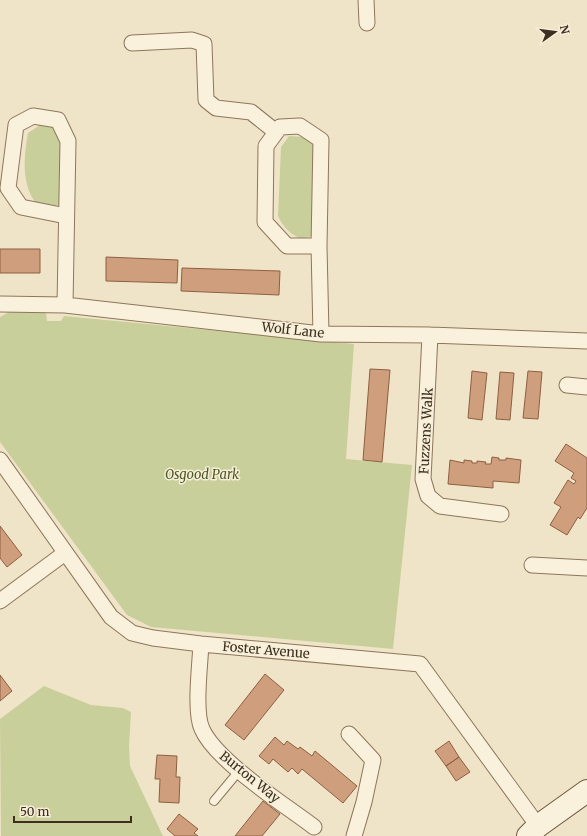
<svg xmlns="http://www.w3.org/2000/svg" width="587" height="836" viewBox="0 0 587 836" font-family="Merriweather,serif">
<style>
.green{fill:#c9cf9b}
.building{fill:#cf9f7d;stroke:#8d5f41}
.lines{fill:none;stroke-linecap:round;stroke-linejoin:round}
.lane-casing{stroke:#8d765c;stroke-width:10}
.street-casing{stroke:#8d765c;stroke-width:17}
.secondary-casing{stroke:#6f573f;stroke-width:24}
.lane{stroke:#faf1dc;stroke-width:8}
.street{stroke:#faf1dc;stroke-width:15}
.secondary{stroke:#faf1dc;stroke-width:22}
.labels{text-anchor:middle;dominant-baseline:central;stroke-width:3;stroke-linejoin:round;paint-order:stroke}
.street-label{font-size:13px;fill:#3d2e20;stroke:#f7eed8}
.park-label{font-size:13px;font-style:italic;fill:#4d5a26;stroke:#f7eed8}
</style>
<rect width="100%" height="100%" fill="#f0e4c8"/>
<path class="green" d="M40 125 54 126 61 132 63 203 56 206 35 202C21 182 24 156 28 133Z
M289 136 306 137 314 144 315 227 312 236 301 239C290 234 283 227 278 216L281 147Z
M9 312 46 313 47 321H61L64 316 354 344 346 459 412 465 393 649 151 627 127 615 0 442V317Z
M44 686 91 705 123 708 131 712 129 746 130 766 163 836H1L0 719Z"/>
<path class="building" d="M0 249H40V273H0Z
M106 257 178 260 177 283 106 281Z
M182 268 280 271 279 295 181 291Z
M370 369 390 370 382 462 363 460Z
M472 371 487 373 482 420 468 418Z
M528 371 542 372 538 419 523 418Z
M500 372 514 373 510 420 496 419Z
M566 444 587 458V508L580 519 578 517 567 535 550 525 561 507 554 503 568 480 574 484 576 481 571 478 574 473 555 461Z
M492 457 499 458V460H506V458L521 460 519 483 493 481V488L448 484 450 460 464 463V460L472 461V463H477V461L486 462 485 464H491Z
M0 526 22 555 7 567 0 558Z
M265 674 284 690 244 740 225 725Z
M0 675 12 691 0 701Z
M275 737 284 745 287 741 298 749 300 747 312 756 315 751 357 786 343 803 302 769 298 774 292 768 288 772 273 759 269 764 259 756Z
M449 741 459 757 446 766 435 751Z
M157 755 177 756 176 777H180L179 803 159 802 160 779H155Z
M459 757 470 772 456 781 446 766Z
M263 801 280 814 262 836H235Z
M179 814 198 829 194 833 198 836H175L167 829Z"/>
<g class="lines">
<g class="lane-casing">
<path id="lane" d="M214 801 239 771"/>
</g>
<g class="street-casing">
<path id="street" d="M366 0 367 23
M132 43 192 40 204 44 206 100 216 108 251 112 276 132
M319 246H287L265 222 266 146 280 127 300 126 321 140 319 246 321 334
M0 304 65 305 321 334 430 335 587 341
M65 305 68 141 58 120 33 116 16 125 8 188 21 207 66 216
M430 335 423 479 428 496 440 506 501 514
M567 385 587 387
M0 460 111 617 132 633 153 638 201 644 420 664 538 826
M532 565 587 568
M0 601 65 553
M201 644C200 665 194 712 202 729 216 761 285 805 314 827
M349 734 373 760 364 802 354 836"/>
</g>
<g class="secondary-casing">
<path id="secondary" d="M528 836 538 826 587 791"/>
</g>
<use href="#lane" class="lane"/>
<use href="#street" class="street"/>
<use href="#secondary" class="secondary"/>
</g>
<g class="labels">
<g class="street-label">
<text transform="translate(293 330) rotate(6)">Wolf Lane</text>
<text transform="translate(426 431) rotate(-87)">Fuzzens Walk</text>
<text transform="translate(266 650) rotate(5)">Foster Avenue</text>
<text transform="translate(250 777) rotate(39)">Burton Way</text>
</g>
<g class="park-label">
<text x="202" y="474">Osgood Park</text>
</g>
</g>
<g transform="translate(555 32) rotate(76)" stroke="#f7eed8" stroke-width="3" paint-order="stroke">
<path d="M0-3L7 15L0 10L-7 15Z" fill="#3d2e20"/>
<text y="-6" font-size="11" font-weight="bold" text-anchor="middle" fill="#3d2e20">N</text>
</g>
<path d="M14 816v6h117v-6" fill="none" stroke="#3d2e20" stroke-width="2"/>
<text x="20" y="816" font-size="12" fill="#3d2e20" stroke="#f7eed8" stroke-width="3" paint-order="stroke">50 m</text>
</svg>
